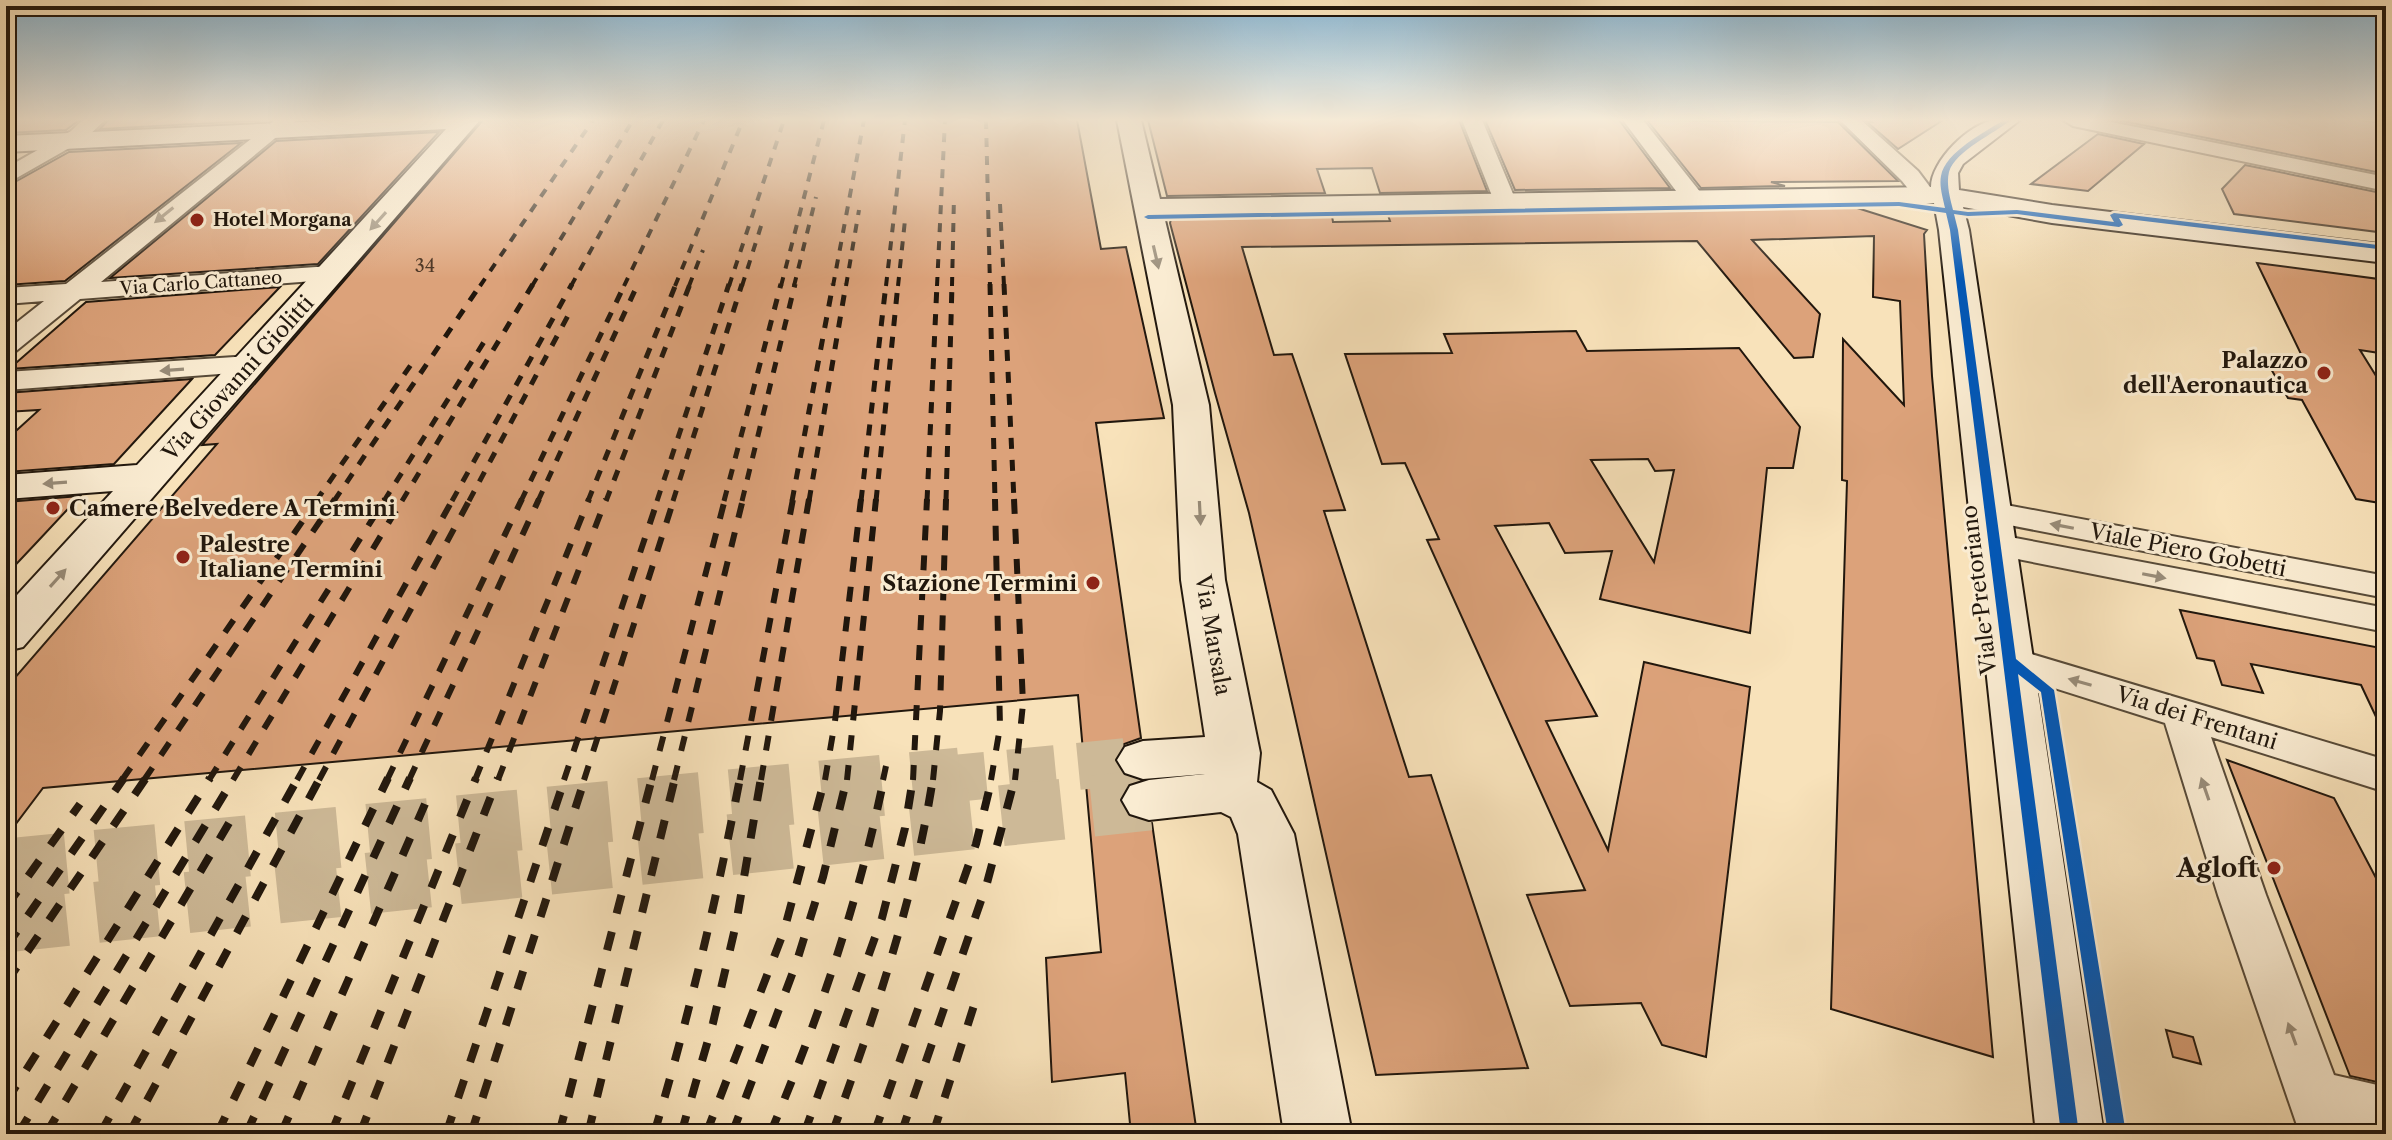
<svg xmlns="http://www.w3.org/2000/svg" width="2392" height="1140" viewBox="0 0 2392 1140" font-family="'Libre Caslon Text',serif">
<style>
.building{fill:#dca27a;stroke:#21170d;stroke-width:2;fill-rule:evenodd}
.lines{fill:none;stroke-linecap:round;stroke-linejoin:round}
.secondary-tunnel-far1{stroke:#cdb997;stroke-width:47;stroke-dasharray:47 23;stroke-linecap:butt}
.secondary-tunnel{stroke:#cdb997;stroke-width:61;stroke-dasharray:61 30;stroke-linecap:butt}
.street-casing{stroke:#574a38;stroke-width:4}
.secondary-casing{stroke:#21170d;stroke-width:4}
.street{fill:#faecd2;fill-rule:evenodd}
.secondary{fill:#faecd2;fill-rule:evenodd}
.rail-far3{stroke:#21170d;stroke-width:4;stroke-dasharray:9 9;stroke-linecap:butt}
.rail-far2{stroke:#21170d;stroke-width:5;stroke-dasharray:11 11;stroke-linecap:butt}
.rail-far1{stroke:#21170d;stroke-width:6;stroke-dasharray:15 15;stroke-linecap:butt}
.rail{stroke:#21170d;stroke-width:8;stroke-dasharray:19 19;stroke-linecap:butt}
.cycleway-casing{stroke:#faecd2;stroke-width:5}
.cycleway{fill:#0057b8;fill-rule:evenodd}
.oneway{fill:#988c79}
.poi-dot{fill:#8f2418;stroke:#faecd2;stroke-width:3}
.labels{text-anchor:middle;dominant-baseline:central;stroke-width:6;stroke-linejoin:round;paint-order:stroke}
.far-poi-label{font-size:18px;font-weight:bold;fill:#21170d;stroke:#faecd2;text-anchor:start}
.number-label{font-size:18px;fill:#503a28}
.far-street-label{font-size:18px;fill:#21170d;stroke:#faecd2}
.poi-label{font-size:22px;font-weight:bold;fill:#21170d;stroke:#faecd2;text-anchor:end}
.street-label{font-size:22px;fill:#21170d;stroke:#faecd2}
.near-poi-label{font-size:26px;font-weight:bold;fill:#21170d;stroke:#faecd2;text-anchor:end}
</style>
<rect width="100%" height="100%" fill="#f8e2ba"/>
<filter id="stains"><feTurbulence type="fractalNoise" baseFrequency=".0025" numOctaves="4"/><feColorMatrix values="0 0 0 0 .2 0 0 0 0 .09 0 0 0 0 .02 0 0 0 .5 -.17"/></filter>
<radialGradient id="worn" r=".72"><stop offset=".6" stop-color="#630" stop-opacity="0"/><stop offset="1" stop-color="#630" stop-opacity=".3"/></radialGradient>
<path class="building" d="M6 120H79L66 130 6 133Z
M108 120H271L100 129Z
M483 120H1077L1101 249 1126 247 1164 418 1096 423 1141 738 1124 744 1114 758 1122 775 1138 780 1127 785 1119 801 1129 817 1152 823 1197 1134H1131L1125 1073 1052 1082 1046 958 1101 952 1078 695 43 788 6 837V688L217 444 202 445Z
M1148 120H1459L1487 191 1380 193 1372 168 1317 169 1325 193 1167 196Z
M1485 120H1619L1670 188 1515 190Z
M1647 120 1838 122 1898 181 1771 182 1785 186 1701 188Z
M1870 120H1943L1898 149 1867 122H1872Z
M2117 120H2358L2386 123V174Z
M439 132 318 264 110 278 276 141Z
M2098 134 2144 144 2088 191 2031 184Z
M241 143 65 281 6 285V187L69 152Z
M2245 165 2386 194V233L2234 214 2222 189Z
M1854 207 1927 230 1924 234 1932 376 1993 1057 1831 1009 1847 481 1842 480 1843 339 1904 405 1900 301 1873 297 1874 236 1752 240 1820 314 1813 357 1794 358 1697 241 1242 247 1274 355 1292 354 1345 510 1324 511 1409 777 1431 775 1528 1068 1376 1075 1249 513 1215 393 1170 223 1171 219 1332 216 1333 222 1390 221 1388 215Z
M2257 263 2386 280V354L2360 350 2386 392V504L2356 499 2302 400 2288 398 2271 369 2301 354Z
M280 287 215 355 9 369 86 302Z
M1576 331 1587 351 1739 348 1800 427 1793 468H1767L1750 633 1600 599 1612 551 1565 553 1549 523 1495 526 1597 716 1546 721 1608 850 1644 662 1750 687 1706 1057 1662 1045 1641 1003 1570 1006 1527 895 1585 890 1427 540 1439 539 1405 463 1382 464 1345 354 1452 353 1444 334ZM1648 459 1655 471 1674 470 1654 562 1591 460Z
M192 379 114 464 6 472V440L39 410 6 412V393Z
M80 496 38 541 6 575V502Z
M2180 610 2386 649V738L2361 685 2251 664 2263 693 2222 685 2214 661 2197 658Z
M2227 760 2334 798 2386 897V1084L2350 1076Z
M2166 1030 2193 1037 2201 1064 2173 1057Z"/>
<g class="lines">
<path class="secondary-tunnel-far1" d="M939 780 1143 760"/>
<path class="secondary-tunnel" d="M6 869 960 778
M6 922 1149 800"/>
<g class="street-casing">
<path id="street" d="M83 120H105L85 139 6 184V168L71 131Z
M275 120H297L101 282 331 266 340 269 344 274 340 279 80 299 16 351 6 353V331L44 301 6 304V288L66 284Z
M1462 120H1482L1516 201 1513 206H1497L1494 201Z
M1623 120H1643L1701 193 1704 198 1701 203H1685Z
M1840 120H1861L1918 171 1936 195 1933 200H1917L1902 181Z
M2063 120H2101L2386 177V191L2073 126Z
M250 356 260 359 264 365 260 371 6 390V372Z
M1990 502 2386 576V598L1978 519 1973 512 1978 505Z
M1994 534 2386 608V632L1982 552 1976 545 1982 538Z
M2008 647 2386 760V792L2211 737 2266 895 2334 1075 2386 1087V1134L2355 1131 2356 1134H2300L2218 895 2165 723 1994 669 1988 660 1994 651Z"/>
</g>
<g class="secondary-casing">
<path id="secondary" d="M345 120H480L23 647 6 651V607L113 491 6 499V475L137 465 446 129 6 152V136Z
M1117 120H1141L1160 199 1931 187C1931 161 1969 124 1994 120 2002 118 2012 120 2020 120L1963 164 1958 173 1959 190 2052 205 2386 245V263L2052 223 1963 207 1969 230 2104 1134H2036L1939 230 1934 203 1164 216 1209 405 1225 580 1260 753 1257 782 1271 790 1294 834 1352 1134H1284L1238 834 1231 817 1221 812 1149 820 1130 814 1122 800 1130 786 1149 780 1205 774 1143 779 1125 773 1117 760 1125 747 1143 741 1205 737 1181 580 1173 405Z"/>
</g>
<use href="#street" class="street"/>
<use href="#secondary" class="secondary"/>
<path class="rail-far3" d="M986 120 990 286
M1000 204 1004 286
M480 286 593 120
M532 286 633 120
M571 286 663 120
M624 286 704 120
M675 286 743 120
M689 286 703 250
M729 286 784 120
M742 286 762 223
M781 286 824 120
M794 286 816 197
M833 286 864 120
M846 286 859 210
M886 286 905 120
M898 286 905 220
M937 286 945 120
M952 286 954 196"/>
<path class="rail-far2" d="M990 284 995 501
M1004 284 1014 501
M316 501 415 359
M334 501 481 284
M384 501 489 334
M402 501 533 284
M452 501 572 284
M469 501 571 310
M521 501 625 284
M538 501 636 288
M588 501 676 284
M606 501 690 284
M657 501 729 284
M673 501 742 284
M724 501 781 284
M742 501 795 284
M792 501 833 284
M809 501 846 284
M861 501 886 284
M876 501 898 284
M927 501 937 284
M946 501 952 284"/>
<path class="rail-far1" d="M1014 499 1023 704 1015 780
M122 780 318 499
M144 780 335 499
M209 780 385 499
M233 780 403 499
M297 780 453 499
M319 780 470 499
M387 780 522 499
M409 780 539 499
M475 780 589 499
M498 780 606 499
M564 780 658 499
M584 780 674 499
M652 780 725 499
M674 780 743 499
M740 780 793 499
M761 780 809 499
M825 780 835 721 861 499
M847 780 876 499
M883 780 886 766
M913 780 927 499
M933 780 940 711 946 499
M991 780 1000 727 995 499"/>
<path class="rail" d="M6 907 80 804
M6 947 124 778
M6 983 146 778
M6 1102 210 778
M18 1134 234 778
M46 1134 229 823
M100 1134 298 778
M129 1134 320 778
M217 1134 388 778
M246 1134 410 778
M281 1134 425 804
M331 1134 476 778
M360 1134 498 778
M446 1134 565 778
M471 1134 585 778
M559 1134 652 778
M588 1134 675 778
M654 1134C689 1016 717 898 740 778
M681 1134 713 1023 736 924 761 778
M706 1134 784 931 825 778
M732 1134 796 964 823 877 847 778
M770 1134C819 1018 859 901 884 778
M804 1134 882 918 905 828 913 778
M832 1134C874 1017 914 901 933 778
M874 1134 976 844 992 778
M901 1134 987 883 1015 778
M933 1134 977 996"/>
<g class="cycleway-casing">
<path id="cycleway" d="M2004 120H2011C1995 133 1955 151 1949 172 1946 184 1950 198 1953 210L1968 212 2017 210 2114 222 2110 215 2114 213 2386 246V250L2119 218 2123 225 2119 227 2017 214 1968 216 1954 214 1958 230 2016 659 2054 690 2126 1134H2108L2041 692 2018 674 2079 1134H2061L1950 230 1946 213 1899 206 1148 219 1144 217 1148 215 1899 202 1945 208C1943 198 1939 186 1941 176 1945 152 1985 132 2004 120Z"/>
</g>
<use href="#cycleway" class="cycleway"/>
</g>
<defs><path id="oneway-solid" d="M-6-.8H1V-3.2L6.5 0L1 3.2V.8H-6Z" transform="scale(2)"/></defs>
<g class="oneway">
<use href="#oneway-solid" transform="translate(164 215) rotate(141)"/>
<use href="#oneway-solid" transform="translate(378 221) rotate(132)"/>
<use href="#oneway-solid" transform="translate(1156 257) rotate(77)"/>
<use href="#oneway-solid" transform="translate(172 370) rotate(176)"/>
<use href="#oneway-solid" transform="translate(55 483) rotate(176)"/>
<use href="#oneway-solid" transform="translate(1200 513) rotate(87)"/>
<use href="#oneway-solid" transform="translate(2062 526) rotate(-169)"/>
<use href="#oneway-solid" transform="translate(2154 576) rotate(11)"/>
<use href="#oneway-solid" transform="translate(58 578) rotate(-48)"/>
<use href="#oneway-solid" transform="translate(2080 682) rotate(-164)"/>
<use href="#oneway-solid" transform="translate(2205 789) rotate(-109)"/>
<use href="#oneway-solid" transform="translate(2292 1034) rotate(-110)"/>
</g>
<linearGradient id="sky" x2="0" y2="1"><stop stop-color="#8bb8d4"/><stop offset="0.43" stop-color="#fcf2e0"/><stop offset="1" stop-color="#fcf2e0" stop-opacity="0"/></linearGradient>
<rect width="2392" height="279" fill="url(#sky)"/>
<g class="poi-dot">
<circle cx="197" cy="220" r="8"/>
<circle cx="2324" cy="373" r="8"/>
<circle cx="53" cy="508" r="8"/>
<circle cx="183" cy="557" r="8"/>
<circle cx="1093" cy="583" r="8"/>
<circle cx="2274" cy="868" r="8"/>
</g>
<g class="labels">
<g class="far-poi-label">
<text x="213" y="220">Hotel Morgana</text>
</g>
<g class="number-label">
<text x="425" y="266">34</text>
</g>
<g class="far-street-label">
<text transform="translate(201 283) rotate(-4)">Via Carlo Cattaneo</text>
</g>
<g class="poi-label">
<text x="2308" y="360">Palazzo<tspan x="2308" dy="25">dell'Aeronautica</tspan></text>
<text x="69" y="508" text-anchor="start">Camere Belvedere A Termini</text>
<text x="199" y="544" text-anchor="start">Palestre<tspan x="199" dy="25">Italiane Termini</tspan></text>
<text x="1077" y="583">Stazione Termini</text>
</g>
<g class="street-label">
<text transform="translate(238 378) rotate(-48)">Via Giovanni Giolitti</text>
<text transform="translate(2188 550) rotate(11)">Viale Piero Gobetti</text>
<text transform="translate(1979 590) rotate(-97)">Viale Pretoriano</text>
<text transform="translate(1213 635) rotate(80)">Via Marsala</text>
<text transform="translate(2197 718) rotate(17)">Via dei Frentani</text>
</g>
<g class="near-poi-label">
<text x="2258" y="868">Agloft</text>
</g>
</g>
<rect width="2392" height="1140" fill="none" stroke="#f8e2ba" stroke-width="32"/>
<rect x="8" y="8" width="2376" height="1124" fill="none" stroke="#21170d" stroke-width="4"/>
<rect x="16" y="16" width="2360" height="1108" fill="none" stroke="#21170d" stroke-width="2"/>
<rect width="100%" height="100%" filter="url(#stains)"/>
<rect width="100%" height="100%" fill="url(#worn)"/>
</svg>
